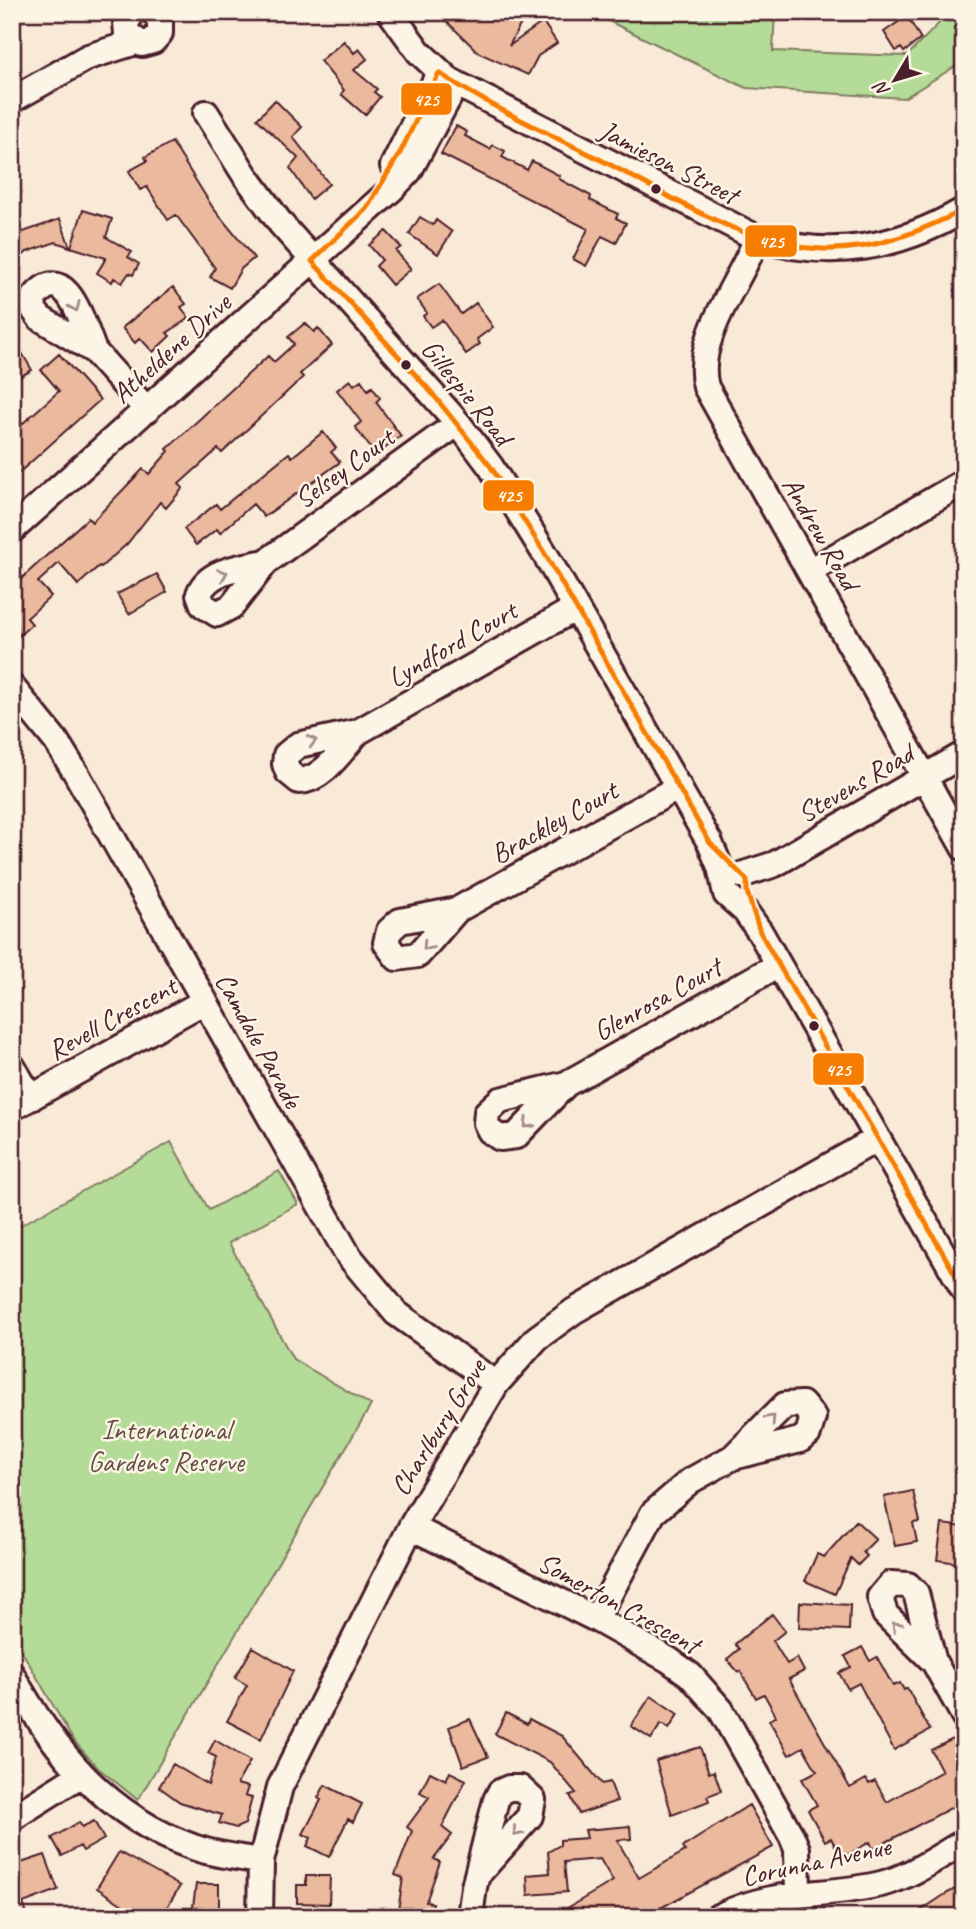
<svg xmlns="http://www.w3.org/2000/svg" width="976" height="1929" viewBox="0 0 976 1929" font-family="Caveat,sans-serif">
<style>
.green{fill:#b4db97;stroke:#7f7d61;stroke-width:2}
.building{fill:#ebb99d;stroke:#4a1f2b;stroke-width:2}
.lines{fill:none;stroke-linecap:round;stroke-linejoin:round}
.minor-casing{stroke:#4a1f2b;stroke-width:30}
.minor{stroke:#fcf5e5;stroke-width:24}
.bus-1-casing{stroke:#fcf5e5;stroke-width:10}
.bus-1{stroke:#f67d02;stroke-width:5}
.oneway{stroke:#a38a88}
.bus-dot{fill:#4a1f2b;stroke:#fcf5e5;stroke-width:2.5}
.labels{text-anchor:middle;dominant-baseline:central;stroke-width:5;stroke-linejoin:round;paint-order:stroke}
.street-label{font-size:28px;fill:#4a1f2b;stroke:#fcf5e5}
.park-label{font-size:28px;fill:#644e46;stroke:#fcf5e5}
.line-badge{stroke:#fcf5e5;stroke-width:2.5}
.badge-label{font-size:19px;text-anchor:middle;font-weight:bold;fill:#fff}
</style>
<rect width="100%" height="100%" fill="#f9e9d7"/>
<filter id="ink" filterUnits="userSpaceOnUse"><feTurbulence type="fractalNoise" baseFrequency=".0143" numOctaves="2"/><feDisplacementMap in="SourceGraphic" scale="14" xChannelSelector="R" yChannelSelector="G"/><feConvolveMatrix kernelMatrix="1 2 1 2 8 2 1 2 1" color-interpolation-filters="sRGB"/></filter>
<g filter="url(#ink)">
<path class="green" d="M590 12H775L773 51 907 56 950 12H964V61L904 98 746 88Z
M171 1142 209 1210 279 1171 298 1204 229 1243 293 1359 371 1405 138 1800 98 1768 73 1740 12 1634V1230Z"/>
<path class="building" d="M437 12H527L509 46 543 22 557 43 538 56 528 75 479 53Z
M907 16 921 39 904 52 901 48 896 51 884 32Z
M344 41 354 53 359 49 367 59 354 70 377 89 374 92 380 97 365 115 341 94 344 90 320 61Z
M275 100 302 127 293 137 329 184 311 199 290 168 298 158 257 119Z
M456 126 467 132 465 136 490 149 493 145 505 151 502 157 527 170 532 161 560 176 559 179 591 196 590 200 618 214 616 218 626 223 616 243 602 236 586 266 573 259 588 229 441 154Z
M172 142 213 208 254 258 241 269 230 288 210 277 215 268 176 215 168 220 147 187 140 190 129 171 147 161 145 157Z
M83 210 112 219 106 237 132 252 128 257 139 264 133 275 129 273 122 283 114 278 112 282 97 273 106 258 71 247Z
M420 217 433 225 436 220 452 232 438 254 409 234Z
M60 219 70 247 56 242 27 252 12 265V236Z
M386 231 401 247 396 251 411 269 392 285 376 266 382 260 369 245Z
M439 284 461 314 476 303 493 327 477 339 480 344 466 354 442 320 431 327 423 316 427 313 417 299Z
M173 287 186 304 181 307 189 318 167 333 170 336 153 352 140 338 135 343 122 328Z
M305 323 314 332 318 328 332 345 300 374 303 377 222 453 218 449 179 484 183 488 166 508 160 502 127 544 101 567 99 566 78 585 59 563 38 582 51 596 27 618 32 624 12 642V587L88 518 92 522 143 469 149 474 169 451 167 449 268 356 274 362 294 344 288 337Z
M12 336 32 370 12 381Z
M59 354 100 400 12 479V433L59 391 41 370Z
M350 380 354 385 361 380 368 390 372 387 380 398 376 402 401 436 376 455 355 427 361 422 337 390Z
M323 432 336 448 331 452 340 462 264 517 253 504 220 533 217 529 196 545 184 529 216 504 220 509 289 453 292 457Z
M157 574 167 592 129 614 117 594Z
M913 1491 920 1522 913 1523 917 1542 895 1546 884 1497Z
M856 1521 876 1539 863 1552 867 1556 858 1565 851 1558 835 1594 805 1581 817 1554 824 1557Z
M942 1524 964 1527V1564L937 1560Z
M800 1602 850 1605 849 1630 799 1628Z
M772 1614 785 1631 773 1641 787 1664 797 1658 804 1671 789 1679 850 1788 866 1779 869 1784 875 1781 887 1802 942 1771 931 1750 953 1739 964 1759V1801L873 1849 870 1842 842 1858 831 1838 825 1841 808 1810 817 1805 802 1779 817 1771 803 1747 789 1755 769 1720 776 1716 764 1694 756 1698 740 1671 738 1672 727 1659 739 1649 735 1644Z
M253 1647 293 1671 261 1739 227 1721 247 1685 235 1678Z
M862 1647 870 1661 877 1657 893 1686 900 1683 904 1690 907 1688 930 1730 894 1750 859 1683 848 1689 839 1673 851 1667 845 1656Z
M651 1696 678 1714 669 1729 661 1724 651 1739 631 1726Z
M506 1713 527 1724 529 1719 562 1736 602 1784 610 1782 617 1801 579 1814 570 1795 576 1793 550 1762 495 1734Z
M470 1719 488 1757 463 1766 449 1727Z
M215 1740 250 1761 237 1784 248 1787 245 1796 252 1798 245 1824 236 1828 219 1823 222 1815 180 1802 159 1787 173 1764 208 1785 216 1757 208 1753Z
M700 1747 709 1773 714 1771 721 1791 707 1796 709 1801 672 1815 656 1761Z
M430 1772 446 1780 450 1772 466 1780 442 1827 452 1835 434 1859 440 1862 426 1902 433 1903 431 1917H397L403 1878 395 1875 412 1831 407 1827 429 1797 420 1792Z
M325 1785 362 1804 353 1822 348 1819 329 1857 307 1846 311 1838 303 1834 321 1800 318 1798Z
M749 1805 773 1847 644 1917H575L569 1907 613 1881 600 1859 564 1862 567 1892 528 1895 527 1875 550 1873 548 1852 560 1845V1840L587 1838 585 1830 630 1826 631 1839 617 1840 639 1878 685 1851 683 1847Z
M94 1821 104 1839 83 1851 80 1846 62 1856 52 1838 79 1822 82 1827Z
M119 1852 180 1886 161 1917H129L132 1911 97 1888Z
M45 1855 58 1890 23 1903 28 1917H12V1878L22 1876 18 1864Z
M306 1876H330L329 1904 297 1903V1885H306Z
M196 1884H219V1917L192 1914Z
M964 1884V1917H911L944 1895Z"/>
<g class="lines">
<g class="minor-casing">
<path id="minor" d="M133 12 126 22 127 34 142 44 153 41 160 33V20L154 12
M390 12 419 52 449 80 757 238C831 260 897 249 964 210
M12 100 88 57 136 42
M206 113 245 175 281 224 458 423 491 467 545 554 710 843 720 867 726 894 745 911 760 932 964 1290
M393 166 439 73
M757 238C740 282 693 340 706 387L964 848
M94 351C84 328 66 255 33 299L34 310 40 318 94 351 147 410
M12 530 393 188 409 171 456 84
M266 562C244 567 208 569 199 594L203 605 217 614 232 606 266 562 458 423
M810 571 964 482
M12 687 56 741 76 773 348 1255 396 1313 496 1384
M358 732C343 748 324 780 299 781L288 772 285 764 286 755 298 745 358 732 576 608
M741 875 775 864 964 754
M457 910 418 955 397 958 386 943 389 931 400 921 457 910 679 787
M12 1066 31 1098
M566 1084 516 1136 500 1138 490 1131 486 1123 487 1112 500 1100 566 1084 778 965
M12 1108 203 1002
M411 1527 596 1619 669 1660 690 1675 721 1710 792 1837 797 1849 798 1892
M596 1619 653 1513 690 1481 733 1457 785 1405 802 1404 813 1417 808 1434 800 1440 733 1457
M934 1662 916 1593 908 1585 891 1584 880 1597 885 1614 934 1662 964 1716
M12 1675C54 1752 108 1817 193 1847 214 1855 239 1857 261 1861
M12 1818 80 1775
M260 1917 261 1861 280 1787 411 1527 496 1384 537 1338 574 1311 877 1139
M470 1917 474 1887 496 1800 500 1792 509 1788H520L533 1800 530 1816 479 1873
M718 1917C776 1888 822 1898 881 1884 910 1877 938 1857 964 1842"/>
</g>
<use href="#minor" class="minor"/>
<g class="bus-1-casing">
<path id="bus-1" d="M312 261 432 393 491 467 545 554 710 843 747 880V892L760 932 964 1290
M312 261 367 208 401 151 439 73C491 107 547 133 603 161 670 195 744 247 822 249 875 251 918 232 964 210"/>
</g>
<use href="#bus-1" class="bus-1"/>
</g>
<defs><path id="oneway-chevron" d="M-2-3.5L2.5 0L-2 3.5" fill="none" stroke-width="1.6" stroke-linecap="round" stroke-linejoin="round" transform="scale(1.75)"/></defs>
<g class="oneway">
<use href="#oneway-chevron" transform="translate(75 307) rotate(66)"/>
<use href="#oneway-chevron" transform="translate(223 574) rotate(-22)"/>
<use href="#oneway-chevron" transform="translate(312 741) rotate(-14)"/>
<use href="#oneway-chevron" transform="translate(427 946) rotate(133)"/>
<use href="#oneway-chevron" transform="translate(528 1124) rotate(135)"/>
<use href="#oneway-chevron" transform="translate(771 1419) rotate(-47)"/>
<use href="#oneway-chevron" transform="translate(896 1626) rotate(-136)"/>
<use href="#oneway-chevron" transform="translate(517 1832) rotate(131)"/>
</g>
</g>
<g class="bus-dot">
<circle cx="656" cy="189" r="6"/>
<circle cx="406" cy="365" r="6"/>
<circle cx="814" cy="1026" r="6"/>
</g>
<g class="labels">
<g class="street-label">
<text transform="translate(669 162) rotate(27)">Jamieson Street</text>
<text transform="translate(171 348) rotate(-42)">Atheldene Drive</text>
<text transform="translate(467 392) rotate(51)">Gillespie Road</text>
<text transform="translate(344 468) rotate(-36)">Selsey Court</text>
<text transform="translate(821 533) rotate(60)">Andrew Road</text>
<text transform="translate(452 644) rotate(-30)">Lyndford Court</text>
<text transform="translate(855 783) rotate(-30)">Stevens Road</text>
<text transform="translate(554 822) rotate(-29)">Brackley Court</text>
<text transform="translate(657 999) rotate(-29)">Glenrosa Court</text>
<text transform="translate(112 1018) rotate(-29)">Revell Crescent</text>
<text transform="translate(259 1040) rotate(61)">Camdale Parade</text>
<text transform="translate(438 1427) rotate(-58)">Charlbury Grove</text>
<text transform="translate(619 1603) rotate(29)">Somerton Crescent</text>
<text transform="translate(816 1861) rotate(-12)">Corunna Avenue</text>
</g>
<g class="park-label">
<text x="166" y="1429">International<tspan x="166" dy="32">Gardens Reserve</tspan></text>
</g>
</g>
<g class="line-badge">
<rect x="400" y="82" width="53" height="34" rx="7" fill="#f67d02"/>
<rect x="744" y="224" width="54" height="34" rx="7" fill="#f67d02"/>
<rect x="482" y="479" width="53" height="33" rx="7" fill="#f67d02"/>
<rect x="812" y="1052" width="53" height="34" rx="7" fill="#f67d02"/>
</g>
<g class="badge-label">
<text x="426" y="106">425</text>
<text x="771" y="248">425</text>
<text x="509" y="502">425</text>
<text x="838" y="1076">425</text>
</g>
<rect width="976" height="1929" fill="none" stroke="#fcf5e5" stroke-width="42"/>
<rect x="21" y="21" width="934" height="1887" fill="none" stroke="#4a1f2b" stroke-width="2.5" filter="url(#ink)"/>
<g transform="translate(895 80) rotate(232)" stroke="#fcf5e5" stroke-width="5" paint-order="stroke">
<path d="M0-5L12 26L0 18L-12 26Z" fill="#4a1f2b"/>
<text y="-10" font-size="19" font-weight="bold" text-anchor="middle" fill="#4a1f2b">N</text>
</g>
</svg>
